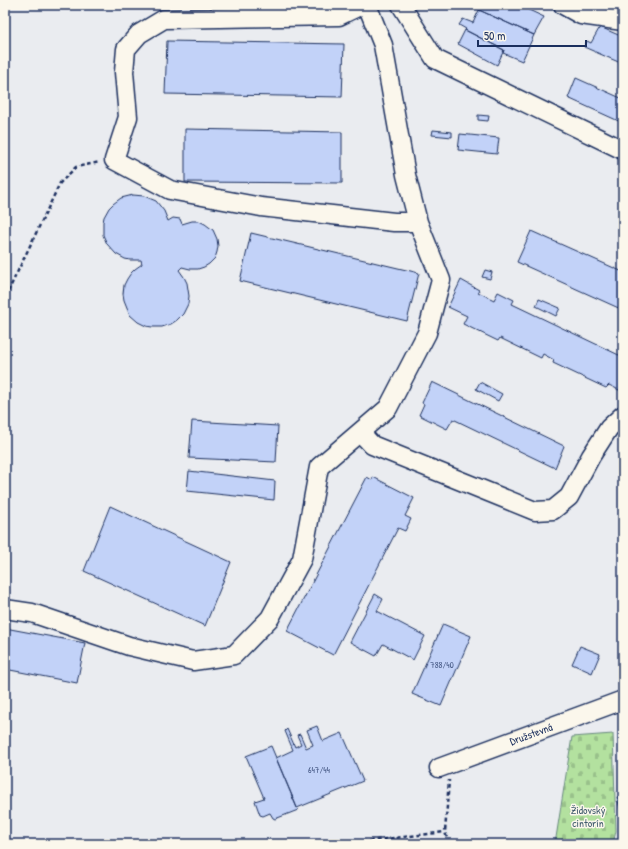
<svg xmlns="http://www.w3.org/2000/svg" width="628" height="849" viewBox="0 0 628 849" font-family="'Patrick Hand',sans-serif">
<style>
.cemetery{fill:url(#cemetery-stones);stroke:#67887e}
.building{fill:#c2d2f8;stroke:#1b2f5e}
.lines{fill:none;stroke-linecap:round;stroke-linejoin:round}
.minor-casing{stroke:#1b2f5e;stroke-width:21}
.path{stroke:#1b2f5e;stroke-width:2.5;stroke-dasharray:4 3;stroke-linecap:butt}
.minor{stroke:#fbf7ec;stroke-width:18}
.labels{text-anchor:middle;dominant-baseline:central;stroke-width:3;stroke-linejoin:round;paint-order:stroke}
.number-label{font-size:9px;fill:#455884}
.street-label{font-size:11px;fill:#1b2f5e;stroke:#fbf7ec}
.park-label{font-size:11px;fill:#415c6e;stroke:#fbf7ec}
</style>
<defs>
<pattern id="cemetery-stones" width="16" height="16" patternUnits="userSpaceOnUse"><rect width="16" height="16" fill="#b3e19f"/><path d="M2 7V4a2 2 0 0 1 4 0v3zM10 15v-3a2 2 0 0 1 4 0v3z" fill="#99c18b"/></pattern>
</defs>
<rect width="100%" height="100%" fill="#eaecf0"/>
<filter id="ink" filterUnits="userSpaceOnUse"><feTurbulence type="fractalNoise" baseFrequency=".025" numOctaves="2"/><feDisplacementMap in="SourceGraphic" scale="8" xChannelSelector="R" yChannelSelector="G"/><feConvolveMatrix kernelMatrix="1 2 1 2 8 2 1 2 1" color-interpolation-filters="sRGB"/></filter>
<g filter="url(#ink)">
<path class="cemetery" d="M613 734 616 831 613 844H555L572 737Z"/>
<path class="building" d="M482 5H518L544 17 534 35 479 10Z
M479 10 534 35 522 61 503 53 504 50 465 30 466 29 459 25 463 19 473 23Z
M600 27 623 37V64L584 47 587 41 591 43Z
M465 30 504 50 497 65 458 44Z
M167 41 344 44 342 97 165 94Z
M576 78 623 99V123L568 98Z
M478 115 489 116 488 121 478 120Z
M185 129 342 132V183L185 182Z
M433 130 452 132V137L432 135Z
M460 134 499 138 497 154 458 150Z
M133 195 144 196 156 201 164 211 168 221 173 218 180 219 182 224 192 221H199L205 224 213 230 217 239 218 246 217 252 215 258 209 264 204 267 198 269H190L182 267 179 270 184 277 187 283 189 296 188 304 183 314 177 320 171 324 162 327H152L146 326 138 322 130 315 124 300 123 294 124 285 127 279 131 273 135 269 142 264 141 260H130L125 259 116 254 107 244 103 235V222L104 217 109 208 113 204 121 198Z
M531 231 623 272V310L517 262Z
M251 233 419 273 407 321 240 281Z
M485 270 492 272 490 279 482 277Z
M461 280 479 290 478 292 494 300 498 292 514 300 512 304 623 357V392L609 385 606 388 553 363 554 360 543 354 541 358 500 338 498 341 463 324 467 316 448 307Z
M539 299 560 308 556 316 536 306Z
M432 382 564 446 555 468 453 419 447 429 419 415 424 404 422 403Z
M480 382 502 394 498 401 476 389Z
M192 421 278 426 276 462 189 458Z
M189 471 275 481 274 500 187 491Z
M367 477 372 480 373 477 414 498 405 516 411 519 405 531 398 528 333 655 287 631Z
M110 506 231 562 205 626 84 571Z
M375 594 383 599 377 611 425 636 413 660 383 644 376 656 350 642Z
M443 624 471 636 441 706 412 694Z
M5 628 85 643 77 683 5 669Z
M580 646 600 654 592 673 572 664Z
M317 726 323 741 342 733 363 781 297 808 276 758 293 750 285 731 287 729 295 747 301 744 297 735 300 734 306 748 313 745 307 730Z
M271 746 298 810 275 819 273 818 270 813 263 816 260 815 255 801 264 798 246 756Z
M623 795V820L617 797Z"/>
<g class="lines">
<g class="minor-casing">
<path id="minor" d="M362 5 339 16 164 19 139 34 126 49 124 72 128 117 114 160 170 190 261 207 394 222H418
M401 5 435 59 623 150
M563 5 581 15 623 21
M360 432 372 445 535 511 553 510 569 497 591 456 609 428 623 415
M5 609 32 613 129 646 193 661 234 655 270 618 302 559 319 467 388 408 427 333 441 280 418 222 406 175 383 45 367 5
M439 768 623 700"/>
</g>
<path class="path" d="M5 298 60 183 76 167 100 162
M348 844 352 843 445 832
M449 844 445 832 449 780"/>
<use href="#minor" class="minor"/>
</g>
</g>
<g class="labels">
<g class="number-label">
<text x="442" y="665">788/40</text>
<text x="319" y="770">647/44</text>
</g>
<g class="street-label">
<text transform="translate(531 734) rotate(-20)">Družstevná</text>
</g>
<g class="park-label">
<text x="588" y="810">Židovský<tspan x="588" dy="13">cintorín</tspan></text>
</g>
</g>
<rect width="628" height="849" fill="none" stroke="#fbf7ec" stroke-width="20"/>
<rect x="10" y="10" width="608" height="829" fill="none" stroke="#1b2f5e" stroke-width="1.5" filter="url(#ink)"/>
<path d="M478 40v6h108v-6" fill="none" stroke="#1b2f5e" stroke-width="2"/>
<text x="484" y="40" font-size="12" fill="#1b2f5e" stroke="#fbf7ec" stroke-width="3" paint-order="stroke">50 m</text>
</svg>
